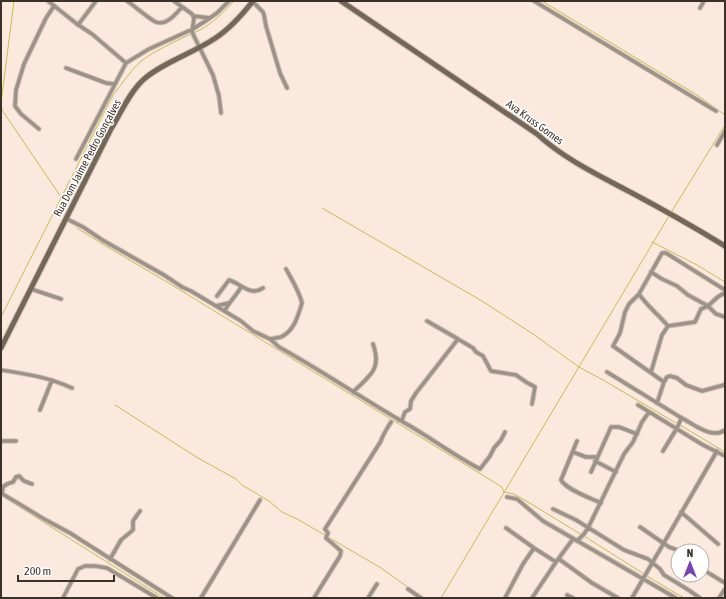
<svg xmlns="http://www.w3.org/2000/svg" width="726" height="599" viewBox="0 0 726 599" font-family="'Asap Condensed',sans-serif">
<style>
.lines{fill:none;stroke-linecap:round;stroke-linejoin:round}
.stream{stroke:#c8bc52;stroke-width:1}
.street-casing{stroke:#d6c4b9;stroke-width:5.5}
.secondary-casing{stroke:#d6c4b9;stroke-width:7}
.street{stroke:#9b9387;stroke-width:3.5}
.secondary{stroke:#736857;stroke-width:5}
.labels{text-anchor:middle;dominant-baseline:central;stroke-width:3;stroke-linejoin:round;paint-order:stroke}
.street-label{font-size:11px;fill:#3c3129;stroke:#fff}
</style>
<rect width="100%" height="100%" fill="#fce9dd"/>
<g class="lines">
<path class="stream" d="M14 1 1 103 2 110 61 197
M542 1 697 95 725 115
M194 33C211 25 221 15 234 1
M322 208 482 301 533 334 579 367 603 380 676 423
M672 211 725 125
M77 228 104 245 167 282 502 487 504 492 514 494 528 502 582 535
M652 242 697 265 725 282
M1 317 113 95C122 84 130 71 141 61 156 50 174 42 191 34
M115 405 198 458 236 479 242 485 269 501 282 512 299 520 381 568 409 588
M680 425 725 452
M2 496 164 598
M584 536 644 574
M647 576 684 598
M441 598 669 216"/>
<g class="street-casing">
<path id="street" d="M48 1 77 24 92 34 126 63
M127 1C132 4 152 21 156 22 166 26 176 14 182 7
M174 1 192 14 194 18 192 32 213 75 219 96 221 113
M534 1 716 111
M253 2 263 12 264 15 266 26 280 73 287 88
M700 8 704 1
M193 16 210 18
M78 25 96 1
M66 68 106 83 114 84
M39 129 21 114 15 106 16 90 24 64 46 18 54 6
M717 145 725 131
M76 159 126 63 149 49 193 29 207 20 217 13 229 1
M67 219 83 227 104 241 164 275 182 287 191 291 241 321 253 331 270 339 279 347C324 372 366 401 410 426 434 440 455 456 480 469L490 456 494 448 501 440 505 432
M651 272 662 279 677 286 688 295 708 306 716 314 725 317
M31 289 61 299
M639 294 629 304 625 312 620 333 613 346 664 382
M217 296 229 280C240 283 250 297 263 288
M216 306 229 303
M225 311C227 304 237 295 241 287
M668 326 695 322 701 309C714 305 713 297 725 293
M270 339C274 338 280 338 283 336 295 329 298 315 302 303 299 291 292 280 286 269
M458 339 473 348 476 352 483 356 491 371 516 375 526 382 535 387 532 404
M1 370C27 374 48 377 72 388
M607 372 680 417 681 419 677 428 663 451
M651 372 662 335 668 326C659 315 647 306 639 294L662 253H666L725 290
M353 392C370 375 382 370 373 344
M657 403 664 382 667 377 670 376 677 378 686 385 702 391 724 385 725 384
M638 405 703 445 725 456
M40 410 52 380
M680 417C692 423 712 440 725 430
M399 420H402L405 412 410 409 411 401 416 393 458 339 427 321
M1 441H16
M577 441 561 480C567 490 590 498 601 503
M573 452 586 457H597
M595 461 616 472
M591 472 611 427H619L637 434
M1 493 44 519 70 533 172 598
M2 494 3 487 7 484 13 482 16 477 19 476 24 481 32 484
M507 497 517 499 543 521 676 598
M553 509 576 520 624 550 648 559 660 569 664 575 687 589 700 598
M681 512 718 544
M640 527 669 547 680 551
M506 528 534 548 556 562
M577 541 584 534 588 528 624 454 633 442 642 422 649 412
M110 559 121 540 133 530V521L140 511
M559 559 592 583 618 598
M702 569 725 583
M408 589 421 598
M567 595 573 598
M63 598 78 569 85 566H95L107 568 157 598
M201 598 260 500
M314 598 340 556 341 551 326 538 328 533 325 529 381 441C382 436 388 427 391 422
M368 598 377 584
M505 598 523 564 534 548
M532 598 556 562 573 539
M632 598 717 451
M719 598 725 589"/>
</g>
<g class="secondary-casing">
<path id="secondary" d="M341 1 537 134C564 159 600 176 632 193 664 210 694 227 725 246
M1 348 111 129C121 113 129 93 143 80 160 64 193 53 214 39 230 29 242 15 253 1"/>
</g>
<use href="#street" class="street"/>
<use href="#secondary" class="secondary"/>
</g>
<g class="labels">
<g class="street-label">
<text transform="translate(535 122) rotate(36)">Ava Kruss Gomes</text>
<text transform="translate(87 158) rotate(-62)">Rua Dom Jaime Pedro Gonçalves</text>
</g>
</g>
<rect width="726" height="599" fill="none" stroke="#3c3129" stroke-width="4"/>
<g transform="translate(690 563)"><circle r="19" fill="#ffffff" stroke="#b1ada9"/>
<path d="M0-3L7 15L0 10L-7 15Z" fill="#7641b9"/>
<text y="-6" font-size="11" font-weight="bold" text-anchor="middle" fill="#3c3129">N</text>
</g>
<path d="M18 575v6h96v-6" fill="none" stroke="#3c3129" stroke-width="2"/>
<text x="24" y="575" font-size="12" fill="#3c3129" stroke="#ffffff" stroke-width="3" paint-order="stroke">200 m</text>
</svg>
